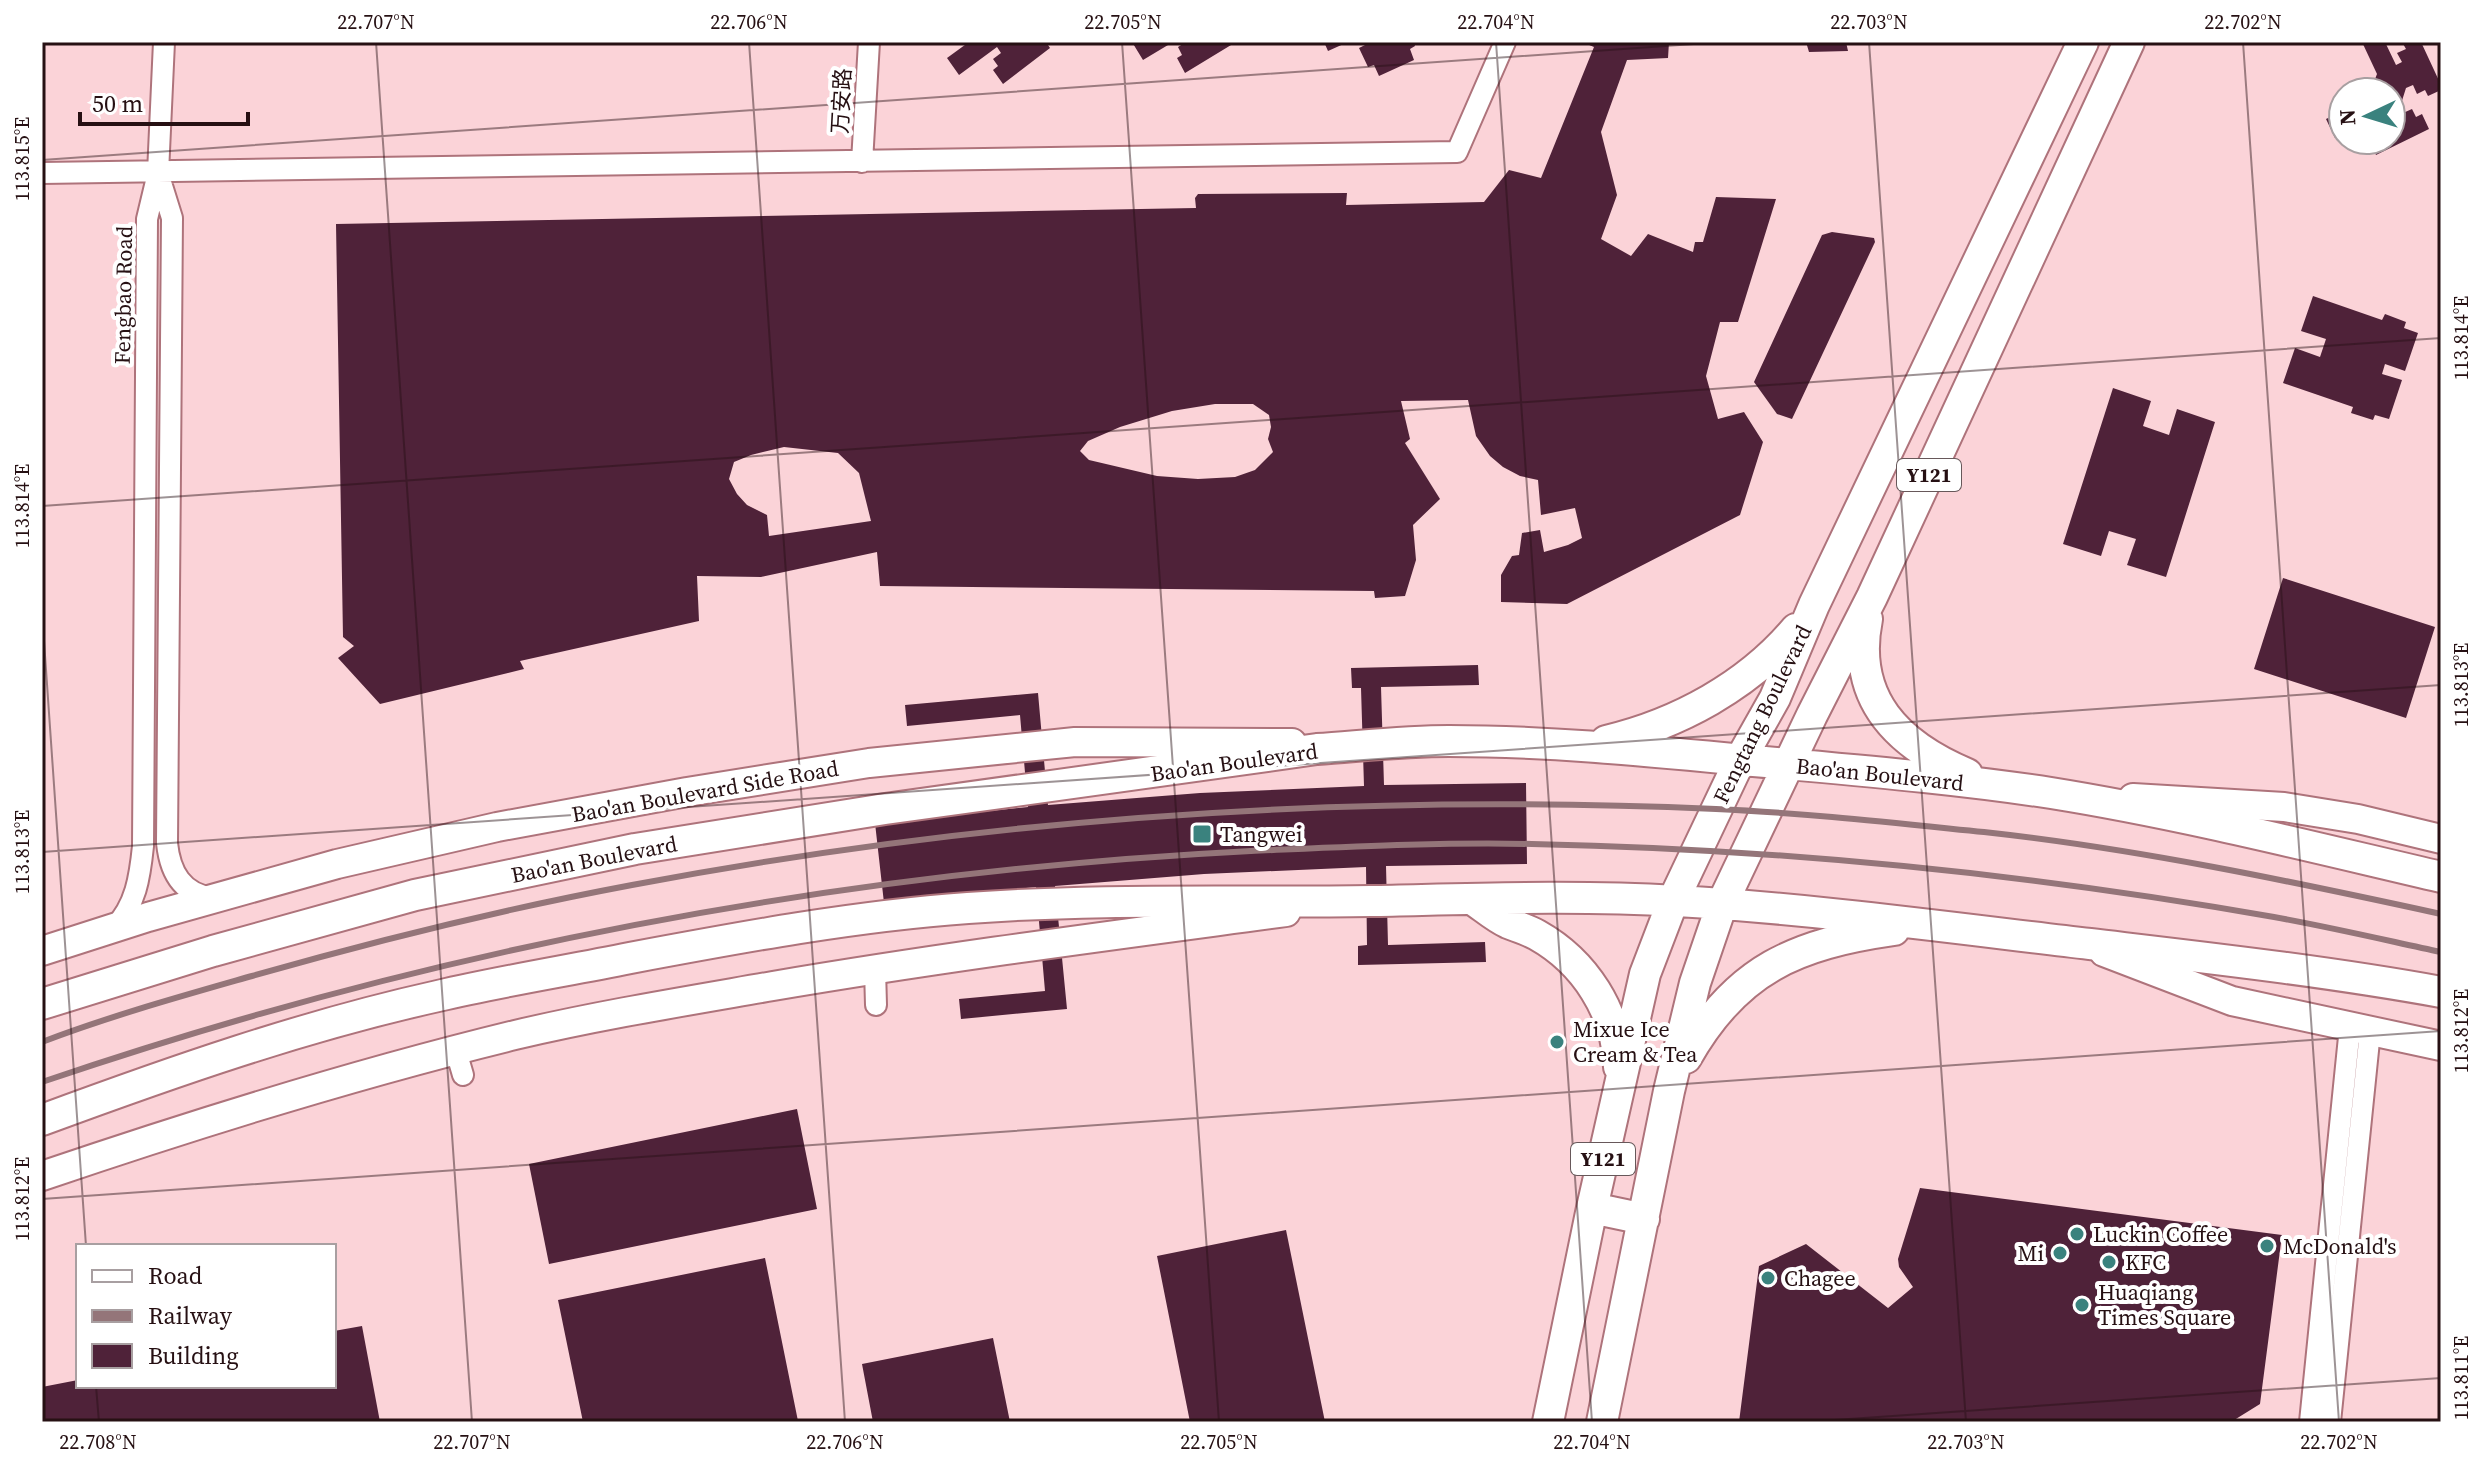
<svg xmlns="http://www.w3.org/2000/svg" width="2483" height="1464" viewBox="0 0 2483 1464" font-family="'Source Serif 4','Noto Sans SC',serif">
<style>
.building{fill:#4f2239;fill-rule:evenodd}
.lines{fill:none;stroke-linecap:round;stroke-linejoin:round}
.minor-casing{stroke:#ae737b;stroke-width:24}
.secondary-casing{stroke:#ae737b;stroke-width:32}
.primary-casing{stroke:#ae737b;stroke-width:34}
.minor{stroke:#fff;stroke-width:20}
.secondary{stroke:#fff;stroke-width:28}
.primary{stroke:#fff;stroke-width:30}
.rail{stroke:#947579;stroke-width:6}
.ticks{fill:none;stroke:#261013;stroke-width:2;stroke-opacity:0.45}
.poi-dot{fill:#3a827e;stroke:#fff;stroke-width:3}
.labels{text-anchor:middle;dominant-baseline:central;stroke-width:8;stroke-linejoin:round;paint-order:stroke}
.shield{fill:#fff;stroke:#67585a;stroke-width:2}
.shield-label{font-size:20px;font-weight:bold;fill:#261013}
.street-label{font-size:22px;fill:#261013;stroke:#fff}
.poi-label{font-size:22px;fill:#261013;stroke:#fff;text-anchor:start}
.neatline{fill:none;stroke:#261013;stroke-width:3}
.ticks-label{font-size:20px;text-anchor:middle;fill:#261013}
</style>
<rect width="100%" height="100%" fill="#fbd3d8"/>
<path class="building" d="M969 42H1046L1050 48 1003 84 993 70 998 66 993 59 1001 53 997 47 959 75 947 58Z
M1132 42H1173L1143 60Z
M1186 42H1236L1185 73 1177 58 1182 55 1178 47Z
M1324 42H1348L1328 51Z
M1371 42H1414L1415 46 1410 49 1414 60 1379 76 1374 65 1368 67 1359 48Z
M1582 42H1669L1668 58 1627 60 1601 132 1617 195 1601 239 1631 256 1648 234 1693 252 1695 242H1703L1716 197 1776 199 1738 322H1720L1706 376 1718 419 1744 412 1763 442 1740 515 1567 604 1501 602V575L1512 556 1519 555 1522 533 1540 530 1544 552 1568 545 1582 538 1575 508 1541 515 1538 480 1520 476 1503 467 1490 456 1476 436 1468 400 1401 401 1410 439 1405 443 1440 499 1413 525 1416 560 1405 596 1375 598 1374 591 880 586 877 552 761 577 697 576 699 621 520 661 524 669 380 704 338 658 354 646 343 637 336 224 1196 208 1195 198 1198 194 1347 193 1346 205 1484 202 1509 170 1541 178 1594 47ZM1215 404H1253L1269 415 1271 427 1268 439 1273 452 1255 470 1235 477 1198 479 1157 476 1089 460 1080 451 1088 441 1120 427 1172 411ZM784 447 838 453 859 473 871 521 769 536 767 515 747 505 737 494 729 479 734 462 751 455Z
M1806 42H1846L1848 51 1809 52Z
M2362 42H2385L2396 65 2402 62 2397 53 2406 49 2402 42H2421L2441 85V90L2428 96 2425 90 2417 94 2413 85 2406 88 2400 107 2403 113 2412 109 2416 117 2422 114 2429 129 2376 155 2369 140H2391V92H2370L2377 74Z
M2343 111V134L2335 138 2326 119Z
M1832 232 1874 238 1875 242 1792 419 1777 414 1754 382 1822 235Z
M2313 296 2382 320 2385 314 2406 322 2404 328 2418 333 2405 371 2385 364 2382 374 2402 380 2389 419 2375 415 2373 420 2351 413 2353 407 2283 383 2295 348 2320 357 2326 339 2301 331Z
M2113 388 2151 401 2143 426 2169 435 2177 409 2215 422 2166 577 2127 565 2136 539 2109 531 2101 556 2063 544Z
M2283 578 2435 627 2406 718 2254 669Z
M1478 665 1479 685 1381 687 1384 785 1526 783 1527 864 1386 866 1388 945 1485 942 1486 962 1358 965V946L1367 945 1366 867 1204 874 1055 886 1067 1009 961 1019 959 999 1045 991 1036 887 884 903 875 823 1028 807 1020 715 907 726 905 705 1038 693 1048 805 1200 793 1364 786 1361 688H1352L1351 668Z
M797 1109 817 1209 549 1264 529 1164Z
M1920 1188 2282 1235 2260 1404 2231 1422H1739L1759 1266 1806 1244 1888 1308 1913 1287 1899 1267 1898 1259Z
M1286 1230 1325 1422H1190L1157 1256Z
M765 1258 798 1421 583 1422 558 1300Z
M362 1326 380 1422H42V1387L78 1380V1386H334V1331Z
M993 1338 1010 1422H873L862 1364Z"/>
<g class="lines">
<g class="minor-casing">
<path id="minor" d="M862 162 869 42
M42 173 1457 152 1505 42
M158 173 172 218 167 843C170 872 182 894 213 898
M113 929C136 906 140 876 143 846L147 219 158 173 164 42
M875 969 876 1005
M456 1051 463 1075
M2310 1422 2350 1027
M2330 1422 2370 1031"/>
</g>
<g class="secondary-casing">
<path id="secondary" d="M2133 798 2284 807 2358 819 2441 839
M42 951 148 917 337 864 497 827 687 792 869 763 1075 742 1292 743
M2104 952 2232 1001 2441 1046
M42 1176C198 1123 355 1074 515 1035 600 1015 687 1001 773 986 943 957 1115 935 1286 912"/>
</g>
<g class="primary-casing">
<path id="primary" d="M1867 619C1851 699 1898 745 1967 774
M1606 741C1678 724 1748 686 1796 629
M1472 899C1484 907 1495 917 1508 923 1518 927 1528 930 1537 935 1585 962 1617 1012 1619 1067
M42 1004 213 951 415 895 635 849 885 809 1317 749C1361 746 1405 741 1449 741 1544 741 1638 750 1733 759 1839 769 1946 777 2051 793 2182 814 2312 847 2441 877
M1686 1058C1736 969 1796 944 1894 930
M42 1120C172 1072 303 1026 438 996 502 981 566 971 630 958 742 937 855 916 968 908 1103 898 1237 903 1371 901 1473 899 1575 895 1677 901 1815 909 1953 928 2090 944 2208 958 2325 971 2441 992
M1592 1208 1644 1219
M1548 1422 1592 1208 1645 974 1673 901 1740 760 1775 698 1814 605 2083 42
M1602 1422 1669 1091 1695 983 1722 904 1812 715 1872 597 2129 42"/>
</g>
<use href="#minor" class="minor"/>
<use href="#secondary" class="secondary"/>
<use href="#primary" class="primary"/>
<path class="rail" d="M42 1042C110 1016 182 996 252 976 378 940 504 909 632 885 990 817 1352 793 1716 809 1805 813 1895 823 1984 832 2138 849 2290 881 2441 914
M42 1082C432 949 839 872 1251 851 1344 847 1438 842 1532 844 1780 849 2030 874 2274 917 2330 927 2385 940 2441 952"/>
</g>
<path class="ticks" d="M376 42 472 1422M749 42 845 1422M1122 42 1219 1422M1496 42 1592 1422M1869 42 1966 1422M2243 42 2339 1422M42 160 1722 42M42 506 2441 338M42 612 86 1246M42 852 2441 685M42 1199 2441 1031M96 1386 99 1422M1806 1422 2441 1378"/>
<g class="poi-dot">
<rect x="1192" y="824" width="20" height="20" rx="4"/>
<circle cx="1557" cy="1042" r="8"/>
<circle cx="2077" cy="1234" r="8"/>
<circle cx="2267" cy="1246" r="8"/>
<circle cx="2060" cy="1253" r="8"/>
<circle cx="2109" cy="1262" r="8"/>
<circle cx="1768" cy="1278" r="8"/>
<circle cx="2082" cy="1305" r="8"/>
</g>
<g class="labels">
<g class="shield">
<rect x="1897" y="459" width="64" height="32" rx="6"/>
<rect x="1571" y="1143" width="64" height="32" rx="6"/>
</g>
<g class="shield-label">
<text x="1929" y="475">Y121</text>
<text x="1603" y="1159">Y121</text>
</g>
<g class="street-label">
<text transform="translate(841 101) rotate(-87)">万安路</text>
<text transform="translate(123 295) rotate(-89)">Fengbao Road</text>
<text transform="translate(1762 714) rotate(-64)">Fengtang Boulevard</text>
<text transform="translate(1234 762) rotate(-8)">Bao'an Boulevard</text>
<text transform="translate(1880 774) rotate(6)">Bao'an Boulevard</text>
<text transform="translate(705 791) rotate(-10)">Bao'an Boulevard Side Road</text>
<text transform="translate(594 859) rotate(-11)">Bao'an Boulevard</text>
</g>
<g class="poi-label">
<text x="1220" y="834">Tangwei</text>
<text x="1573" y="1029">Mixue Ice<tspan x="1573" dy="25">Cream &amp; Tea</tspan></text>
<text x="2093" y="1234">Luckin Coffee</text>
<text x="2283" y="1246">McDonald's</text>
<text x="2044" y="1253" text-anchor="end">Mi</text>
<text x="2125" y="1262">KFC</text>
<text x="1784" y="1278">Chagee</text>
<text x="2098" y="1292">Huaqiang<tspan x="2098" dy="25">Times Square</tspan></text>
</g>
</g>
<rect width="2483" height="1464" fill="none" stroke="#ffffff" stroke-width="88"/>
<rect x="76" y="1244" width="260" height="144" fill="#ffffff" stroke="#a89fa1" stroke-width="2"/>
<rect x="92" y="1270" width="40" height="12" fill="#ffffff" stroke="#a89fa1" stroke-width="2"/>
<text x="148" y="1284" font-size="24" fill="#261013">Road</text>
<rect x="92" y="1310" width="40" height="12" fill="#947579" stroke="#a89fa1" stroke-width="2"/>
<text x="148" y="1324" font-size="24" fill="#261013">Railway</text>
<rect x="92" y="1344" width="40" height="24" fill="#4f2239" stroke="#a89fa1" stroke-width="2"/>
<text x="148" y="1364" font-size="24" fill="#261013">Building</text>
<g transform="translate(2367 116) rotate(266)"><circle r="38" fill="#ffffff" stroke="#a89fa1" stroke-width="2"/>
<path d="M0-6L14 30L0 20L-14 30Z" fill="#3a827e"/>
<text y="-12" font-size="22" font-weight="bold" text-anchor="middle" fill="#261013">N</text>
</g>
<path d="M80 112v12h168v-12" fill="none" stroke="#261013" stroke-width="4"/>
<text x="92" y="112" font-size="24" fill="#261013" stroke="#ffffff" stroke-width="6" paint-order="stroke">50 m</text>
<rect x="44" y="44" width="2395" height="1376" class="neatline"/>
<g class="ticks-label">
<text x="376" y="29">22.707°N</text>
<text x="749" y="29">22.706°N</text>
<text x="1123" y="29">22.705°N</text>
<text x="1496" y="29">22.704°N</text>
<text x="1869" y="29">22.703°N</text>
<text x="2243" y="29">22.702°N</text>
<text transform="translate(22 159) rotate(-90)" y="7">113.815°E</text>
<text transform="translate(2461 338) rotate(-90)" y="7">113.814°E</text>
<text transform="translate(22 506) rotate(-90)" y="7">113.814°E</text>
<text transform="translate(2461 685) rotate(-90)" y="7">113.813°E</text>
<text transform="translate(22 852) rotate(-90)" y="7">113.813°E</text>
<text transform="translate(2461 1031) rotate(-90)" y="7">113.812°E</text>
<text transform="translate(22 1199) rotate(-90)" y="7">113.812°E</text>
<text transform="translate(2461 1378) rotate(-90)" y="7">113.811°E</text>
<text x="98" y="1449">22.708°N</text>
<text x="472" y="1449">22.707°N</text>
<text x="845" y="1449">22.706°N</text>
<text x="1219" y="1449">22.705°N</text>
<text x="1592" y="1449">22.704°N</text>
<text x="1966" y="1449">22.703°N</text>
<text x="2339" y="1449">22.702°N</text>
</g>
</svg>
